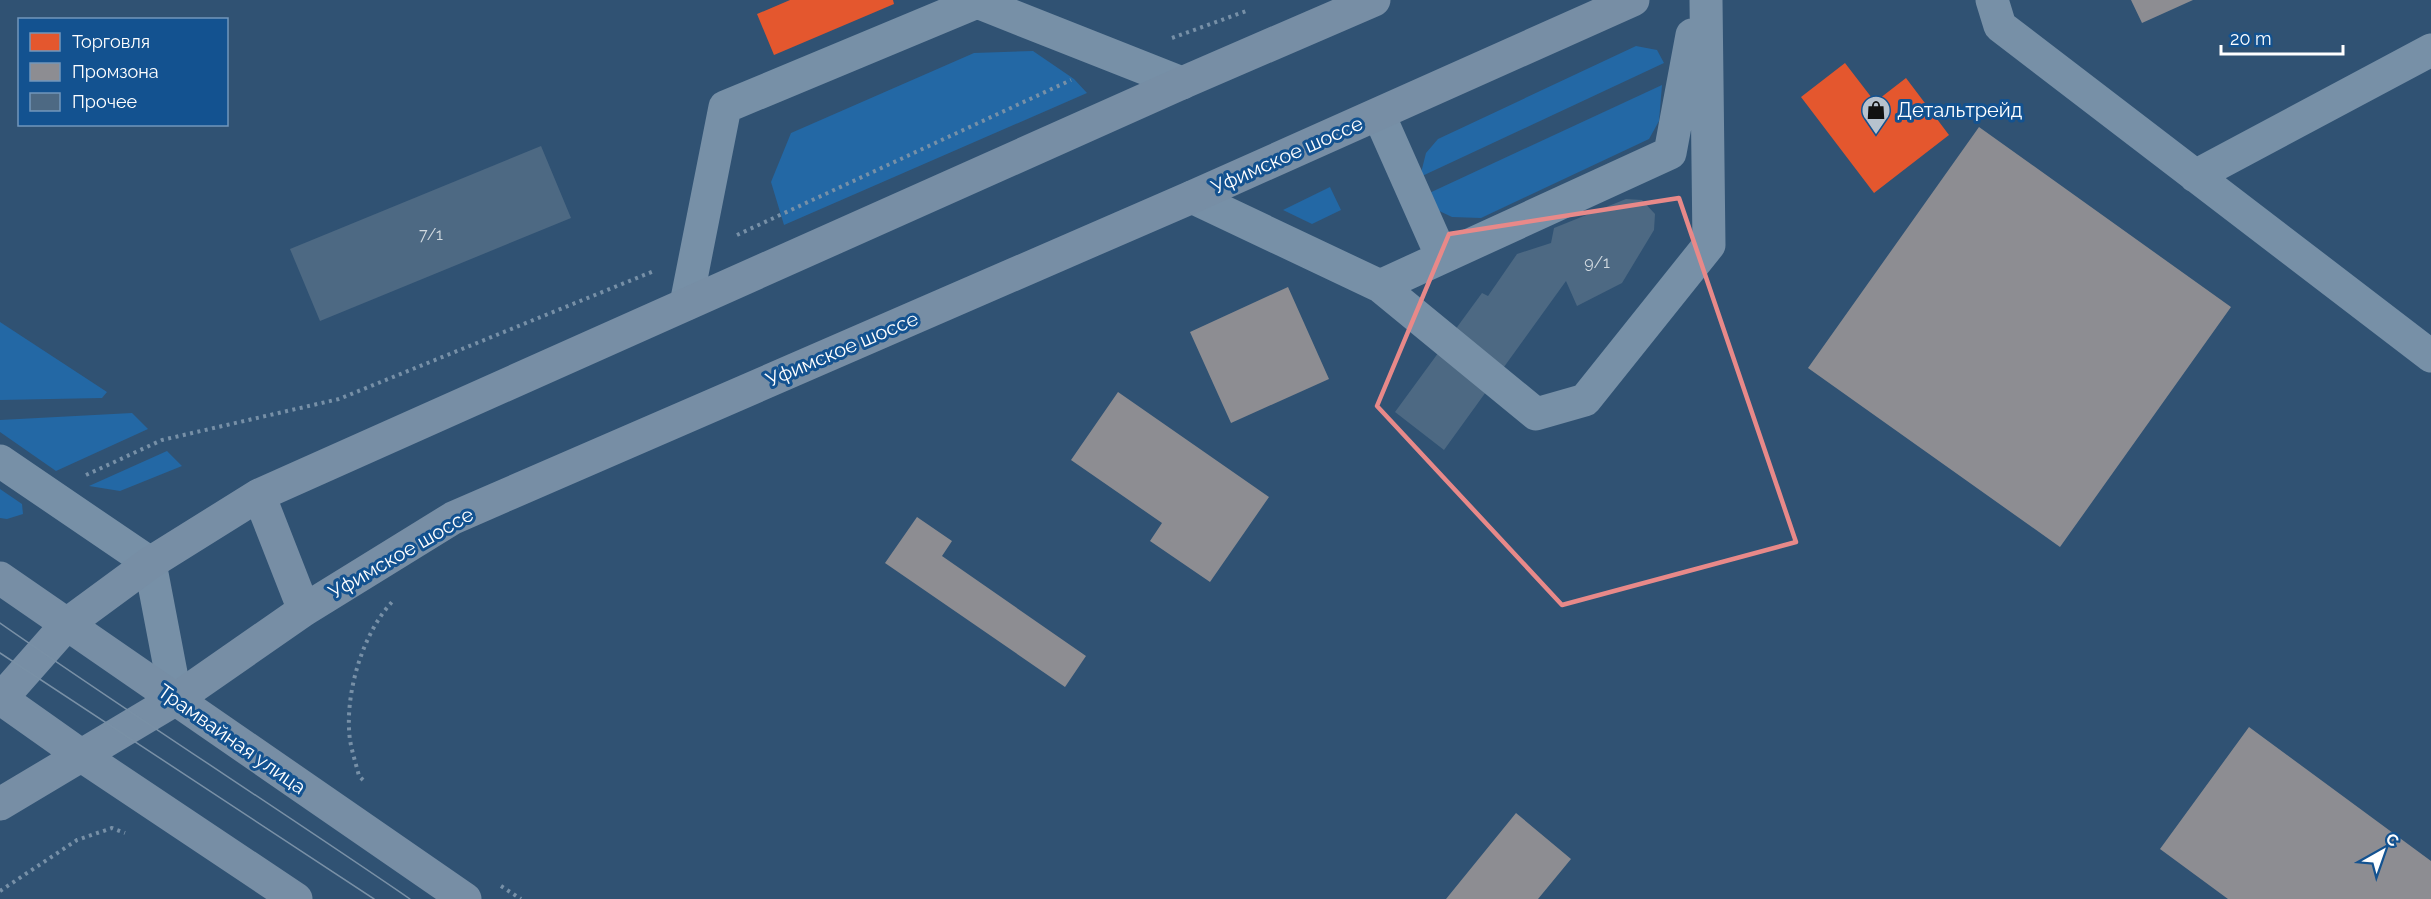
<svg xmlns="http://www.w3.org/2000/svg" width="2431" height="899" viewBox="0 0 2431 899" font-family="Raleway,sans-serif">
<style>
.green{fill:#2368a5}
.shops{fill:#e4572e}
.industry{fill:#8d8d92}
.building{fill:#4d6983}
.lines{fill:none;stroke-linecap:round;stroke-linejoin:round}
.path{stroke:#7790a7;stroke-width:4;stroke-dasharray:3 4.5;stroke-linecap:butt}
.minor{stroke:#7790a7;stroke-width:33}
.major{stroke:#778ea5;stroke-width:33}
.tram{stroke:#7990a6;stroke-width:1.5}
.marked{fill:none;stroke:#e88989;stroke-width:4.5;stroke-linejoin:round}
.labels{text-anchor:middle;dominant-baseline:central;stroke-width:6;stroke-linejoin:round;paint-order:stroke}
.number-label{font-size:16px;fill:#d2dae0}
.poi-label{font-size:20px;fill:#fff;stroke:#135290;text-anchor:start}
.street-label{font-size:20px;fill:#fff;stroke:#135290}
</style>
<rect width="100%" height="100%" fill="#305273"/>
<path class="green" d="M1636 46 1657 50 1664 63 1420 177 1426 153 1438 139Z
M1033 51 1074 79 1087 93 784 225 771 182 791 133 974 53Z
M1662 85 1659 121 1649 139 1481 218 1452 217 1433 208 1425 195Z
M1330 187 1341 210 1312 224 1283 210Z
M0 322 107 392 102 398 0 400Z
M132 413 148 429 56 471 0 432V420Z
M167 451 182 466 120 491 89 486Z
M0 489 22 504 23 514 7 519 0 518Z"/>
<path class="shops" d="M790 0H893L894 4 774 55 757 14Z
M1845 63 1875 102 1906 78 1949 135 1874 193 1801 97Z"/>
<path class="industry" d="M2131 0H2193L2142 23Z
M1979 127 2231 307 2060 547 1808 368Z
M1288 287 1329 379 1231 423 1190 332Z
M1118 392 1269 497 1210 582 1150 541 1162 523 1071 460Z
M917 517 952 541 942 556 1086 656 1065 687 885 563Z
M2249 727 2431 861V899H2228L2160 849Z
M1516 813 1571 859 1538 899H1446Z"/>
<path class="building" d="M541 146 571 218 320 321 290 249Z
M1626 199 1642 200 1655 214 1654 230 1622 283 1577 306 1566 281 1444 450 1395 412 1482 293 1488 296 1517 254 1551 243 1554 228Z"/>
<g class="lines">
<path class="path" d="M1172 38 1249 10
M737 235 1071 80
M86 475 162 440 339 399 654 271
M363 780 359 776C356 764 352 752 350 740 344 696 362 634 392 602
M501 886 521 899
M0 891 77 840 112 828 125 833"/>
<path class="minor" d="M1992 0 2000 26 2431 356
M1379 115 1442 257
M2195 176 2431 50
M1192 197 1380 286 1670 153 1692 35
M1380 286 1536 414 1585 400 1709 245 1706 0
M686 304 725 107 977 2 1182 83
M0 461 150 563 176 699"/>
<path class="major" d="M259 495 304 610
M0 578 465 899
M0 698 82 756 296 899
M0 700 67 624 150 563 259 495 1182 83 1374 0
M0 804 176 699 304 610 453 518 1192 197 1633 0"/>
<path class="tram" d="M0 623C135 717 274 806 410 899
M0 653 374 899"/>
</g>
<path class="marked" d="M1679 198 1796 542 1562 605 1377 406 1449 234Z"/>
<defs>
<g id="shop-pin" transform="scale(1.5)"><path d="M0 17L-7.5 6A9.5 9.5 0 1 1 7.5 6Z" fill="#b7c2ce" stroke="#135290"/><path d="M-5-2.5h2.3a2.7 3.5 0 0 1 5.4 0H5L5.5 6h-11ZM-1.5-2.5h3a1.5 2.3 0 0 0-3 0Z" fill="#111"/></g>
</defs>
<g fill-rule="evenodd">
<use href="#shop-pin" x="1876" y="110"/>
</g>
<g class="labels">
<g class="number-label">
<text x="431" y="234">7/1</text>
<text x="1597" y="262">9/1</text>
</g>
<g class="poi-label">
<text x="1897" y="110">Детальтрейд</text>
</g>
<g class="street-label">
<text transform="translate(1287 155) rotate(-24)">Уфимское шоссе</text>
<text transform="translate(842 349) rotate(-23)">Уфимское шоссе</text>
<text transform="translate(401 553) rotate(-30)">Уфимское шоссе</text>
<text transform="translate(232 739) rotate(35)">Трамвайная улица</text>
</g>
</g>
<rect x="18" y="18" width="210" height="108" fill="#135290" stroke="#7197bc" stroke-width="1.5"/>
<rect x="30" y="33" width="30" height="18" fill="#e4572e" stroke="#7197bc" stroke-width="1.5"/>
<text x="72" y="48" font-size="18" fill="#ffffff">Торговля</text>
<rect x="30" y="63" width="30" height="18" fill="#8d8d92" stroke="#7197bc" stroke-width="1.5"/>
<text x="72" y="78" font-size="18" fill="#ffffff">Промзона</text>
<rect x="30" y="93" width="30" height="18" fill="#4d6983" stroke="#7197bc" stroke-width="1.5"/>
<text x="72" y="108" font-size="18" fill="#ffffff">Прочее</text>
<g transform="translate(2383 851) rotate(40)" stroke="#135290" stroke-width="4.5" paint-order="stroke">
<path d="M0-4.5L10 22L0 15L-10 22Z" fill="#ffffff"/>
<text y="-9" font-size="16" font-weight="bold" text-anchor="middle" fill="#ffffff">С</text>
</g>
<path d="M2221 45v9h122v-9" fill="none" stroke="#ffffff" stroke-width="3"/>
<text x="2230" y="45" font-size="18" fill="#ffffff" stroke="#135290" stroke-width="4.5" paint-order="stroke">20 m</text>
</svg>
